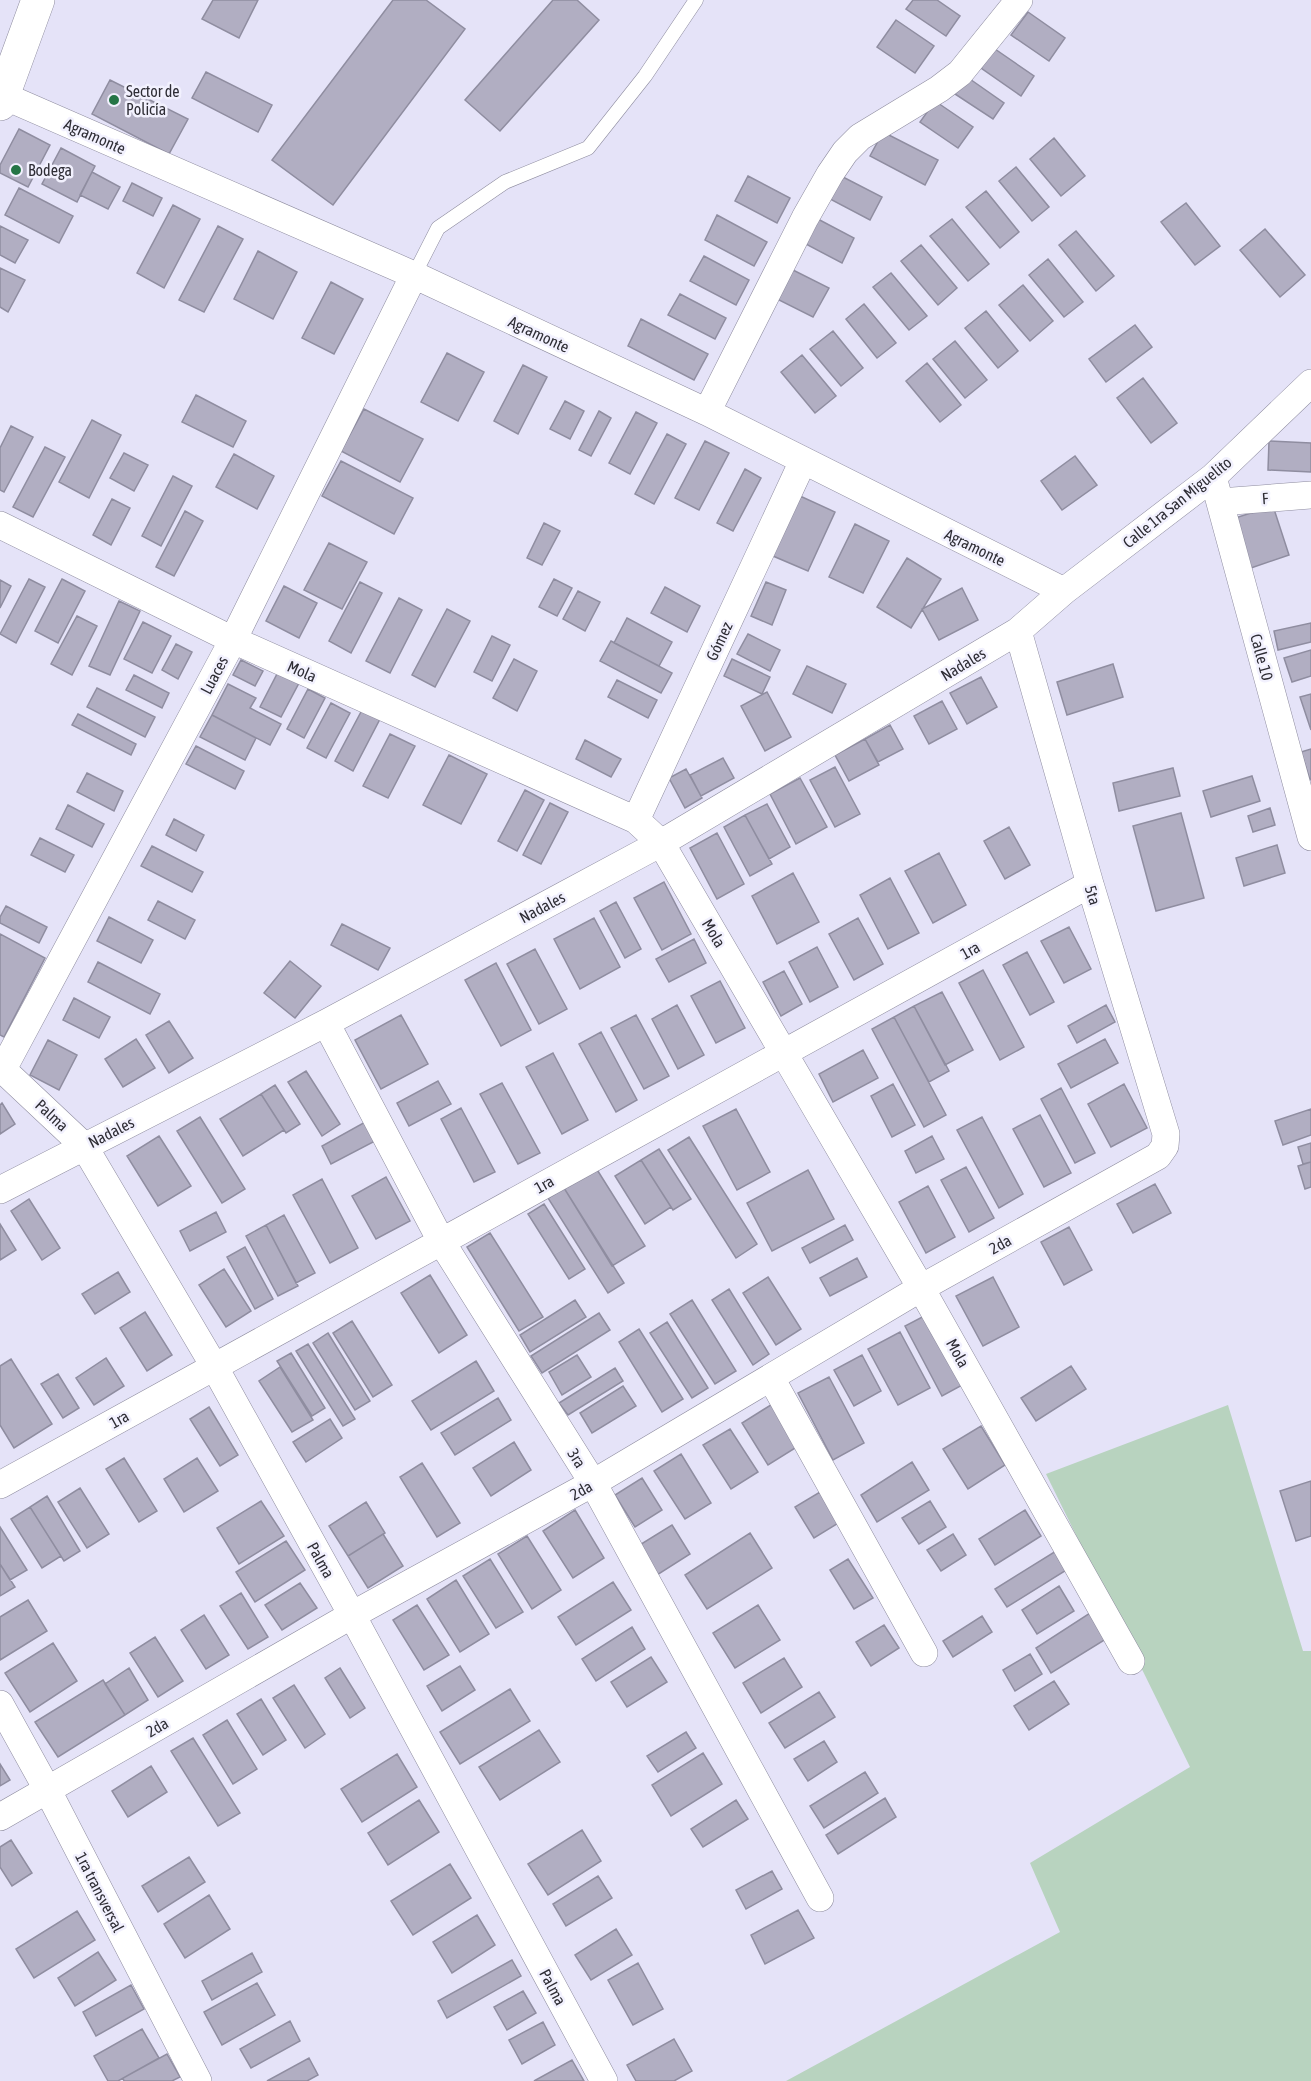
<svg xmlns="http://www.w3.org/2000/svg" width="1311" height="2081" viewBox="0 0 1311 2081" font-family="'Asap Condensed',sans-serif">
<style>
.green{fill:#b8d3bf}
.building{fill:#b1aec2;stroke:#8f8da0;stroke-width:1.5}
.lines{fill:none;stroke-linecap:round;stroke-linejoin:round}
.lane-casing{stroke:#8e8c9f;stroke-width:15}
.street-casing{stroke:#8e8c9f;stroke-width:28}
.secondary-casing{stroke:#8e8c9f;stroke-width:34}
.lane{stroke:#fff;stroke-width:14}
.street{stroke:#fff;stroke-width:27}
.secondary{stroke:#fff;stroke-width:33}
.poi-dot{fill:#257546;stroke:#f2f1fe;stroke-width:2}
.labels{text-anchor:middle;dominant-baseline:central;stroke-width:5;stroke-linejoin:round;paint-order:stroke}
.poi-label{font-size:16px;fill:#2e2d35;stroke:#f2f1fe;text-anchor:start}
.street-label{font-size:16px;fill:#2e2d35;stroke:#f2f1fe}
</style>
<rect width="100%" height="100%" fill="#e5e3f8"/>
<path class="green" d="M1228 1405 1303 1651H1311V2081H786L1060 1932 1030 1863 1190 1767 1046 1474Z"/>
<path class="building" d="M213 0H258L239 38 202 19Z
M393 0H426L465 29 333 205 272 160Z
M553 0H577L599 20 500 131 465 100Z
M913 0H937L960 16 946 36 906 9Z
M1028 12 1065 38 1049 61 1011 35Z
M896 20 934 46 915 73 877 47Z
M995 49 1034 76 1021 96 981 68Z
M206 72 272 105 258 132 192 98Z
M967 77 1004 103 993 119 955 94Z
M110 80 188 119 169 154 92 114Z
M935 101 973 127 958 148 920 122Z
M19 129 50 145 28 187 0 173V165Z
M883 132 938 160 925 185 870 156Z
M1054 138 1085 176 1061 196 1030 159Z
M61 148 95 166 77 202 42 184Z
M1016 167 1049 207 1032 221 999 181Z
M92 172 120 187 108 209 80 195Z
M748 176 790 198 777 223 735 201Z
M841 176 882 197 870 220 830 199Z
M132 183 162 198 153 216 123 201Z
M19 188 73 216 59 243 5 215Z
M986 191 1019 232 1000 248 966 207Z
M1186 203 1220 246 1195 265 1161 222Z
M173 205 200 219 164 288 137 273Z
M717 215 767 242 754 266 705 240Z
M814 217 854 238 842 263 802 242Z
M952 219 989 264 968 281 930 236Z
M0 226 28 240 15 263 0 255Z
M218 226 243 239 204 312 179 300Z
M1265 229 1305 275 1280 297 1240 250Z
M1076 231 1114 276 1096 291 1059 245Z
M921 245 957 288 938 305 901 261Z
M258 251 297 272 273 319 234 299Z
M704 256 749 280 736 305 690 281Z
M1048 259 1083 302 1064 317 1029 275Z
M787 267 829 288 813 317 771 296Z
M0 268 25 280 8 312 0 307Z
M891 273 927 316 909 330 873 287Z
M331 282 363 299 334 354 302 338Z
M1023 285 1053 321 1030 341 999 305Z
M680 294 726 318 715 339 668 315Z
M864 304 896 343 877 358 846 319Z
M986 311 1018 351 998 368 965 328Z
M641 319 708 354 694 380 628 346Z
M1135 325 1152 347 1106 382 1089 359Z
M833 331 863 368 841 386 810 349Z
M955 341 987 380 965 398 933 359Z
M447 353 484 372 458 421 421 402Z
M802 355 836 396 815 413 781 372Z
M927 363 961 405 940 422 906 381Z
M523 365 547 377 518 434 494 421Z
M1143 378 1177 423 1151 443 1117 398Z
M196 395 246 421 233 447 182 422Z
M565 401 584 411 570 439 550 429Z
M364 409 423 439 400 482 341 451Z
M599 411 611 418 591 456 579 450Z
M636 412 657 423 630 474 609 463Z
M92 420 121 435 89 498 59 482Z
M11 426 33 437 4 492 0 490V448Z
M667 434 686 444 654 504 635 494Z
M705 441 729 453 699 510 675 498Z
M1269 441 1311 443V472L1268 470Z
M45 447 65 457 33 517 13 507Z
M124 453 148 465 134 491 110 478Z
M234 454 274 476 257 509 216 487Z
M1075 456 1097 485 1062 510 1041 481Z
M341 461 413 498 394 534 322 496Z
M745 469 761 478 733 531 717 523Z
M173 476 192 486 161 546 142 536Z
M800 496 835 512 808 571 773 556Z
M112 499 130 508 111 545 93 535Z
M1273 506 1289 555 1248 569 1232 519Z
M185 511 203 521 174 576 156 567Z
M544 523 560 531 542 565 527 558Z
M855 524 889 541 863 593 829 577Z
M329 543 367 562 342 609 304 590Z
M907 558 941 579 911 628 877 607Z
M29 579 45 587 16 643 0 634Z
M62 579 85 591 58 643 35 631Z
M554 579 572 588 557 616 539 607Z
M0 580 11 586 0 608Z
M360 582 382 593 351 653 329 641Z
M766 582 786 590 772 625 751 616Z
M284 586 317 603 299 638 266 621Z
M665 587 700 606 687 632 651 613Z
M962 588 978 620 939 640 922 609Z
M578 591 600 602 585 631 563 619Z
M399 598 422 610 390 673 366 661Z
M119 601 140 611 110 675 89 666Z
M447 609 470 621 435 687 412 675Z
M77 616 97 626 72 675 51 664Z
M627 618 672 642 659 666 614 643Z
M143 622 171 636 152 673 124 659Z
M1311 623V642L1278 650 1274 631Z
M748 634 780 650 770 671 737 654Z
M492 636 510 645 492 681 474 672Z
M611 641 672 673 661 693 600 661Z
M176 644 192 652 178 679 162 670Z
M1311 650V676L1292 682 1284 658Z
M514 659 537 671 517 711 493 698Z
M732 659 770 677 762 694 724 676Z
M241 660 263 671 255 686 233 675Z
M1113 664 1123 697 1067 715 1057 682Z
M807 666 846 684 832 713 793 694Z
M278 672 299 683 281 717 260 707Z
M134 675 169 693 162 708 126 690Z
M981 677 997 707 967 724 950 693Z
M617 680 657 700 648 718 608 697Z
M228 684 256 698 250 708 281 724 270 745 212 715Z
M97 688 155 717 145 737 87 707Z
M308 689 325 698 304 738 287 729Z
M767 692 791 737 765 751 741 706Z
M1311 694V730L1300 697Z
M942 701 957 729 929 744 914 716Z
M331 703 350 713 326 758 307 748Z
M362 710 380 719 353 771 335 761Z
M78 714 136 744 131 755 72 725Z
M212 715 256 738 245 760 200 737Z
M890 725 903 749 878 762 865 739Z
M390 734 415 746 388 798 363 786Z
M865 739 879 765 849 781 835 755Z
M585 740 621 759 611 777 576 759Z
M196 746 244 771 235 789 186 764Z
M1311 749V779L1310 780 1301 752Z
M449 755 487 774 461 824 423 805Z
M723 758 734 778 701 796 690 775Z
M835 767 860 814 835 827 810 780Z
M1173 768 1180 796 1119 811 1113 783Z
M686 769 702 798 685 808 669 778Z
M87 773 123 791 114 811 77 792Z
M1252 776 1260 801 1211 817 1203 791Z
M800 778 827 827 796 844 770 794Z
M525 790 544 800 517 851 498 841Z
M550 803 568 812 541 864 523 855Z
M767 804 790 847 769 859 745 815Z
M68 805 104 824 92 847 56 829Z
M1270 808 1275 825 1253 832 1248 816Z
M1181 813 1204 898 1156 911 1133 826Z
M745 815 772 864 750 876 724 827Z
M174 819 204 835 196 851 166 835Z
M1009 827 1030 865 1005 879 984 841Z
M717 833 744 884 717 899 690 848Z
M40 838 74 855 65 872 31 855Z
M1277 845 1285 873 1244 886 1236 858Z
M152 846 203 872 192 892 141 866Z
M939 853 966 905 933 923 905 871Z
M793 873 819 922 777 944 752 896Z
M890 878 919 933 888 949 860 895Z
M664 882 691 934 662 950 634 898Z
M158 901 195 920 185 939 148 920Z
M616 902 641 949 625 958 600 911Z
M6 906 47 927 39 943 0 923V917Z
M109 917 153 940 141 963 97 941Z
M594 918 620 967 580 989 554 939Z
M858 918 883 964 854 980 829 934Z
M342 924 390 948 378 970 331 945Z
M1069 927 1091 969 1064 983 1041 941Z
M0 934 45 958 4 1037 0 1035Z
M694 939 706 963 669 982 656 959Z
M817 947 838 987 810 1002 789 962Z
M535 949 567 1009 539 1024 507 964Z
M1027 952 1054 1002 1030 1015 1003 965Z
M290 961 321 986 295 1018 264 993Z
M98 962 160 994 150 1014 88 982Z
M496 963 531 1030 501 1046 465 980Z
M983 970 1024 1047 1000 1060 959 983Z
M784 971 802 1004 781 1016 763 982Z
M720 981 745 1028 716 1043 691 996Z
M942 992 973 1050 945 1065 914 1006Z
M74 998 110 1017 99 1038 63 1020Z
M677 1005 704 1055 678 1069 652 1019Z
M1106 1005 1115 1022 1077 1043 1068 1026Z
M914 1006 949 1071 929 1082 894 1017Z
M401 1015 428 1064 381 1089 355 1040Z
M636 1015 669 1076 644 1089 611 1028Z
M894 1017 946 1115 924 1127 872 1029Z
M169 1021 193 1058 169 1073 146 1035Z
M601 1032 637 1100 616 1112 579 1044Z
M136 1039 155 1068 123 1087 105 1059Z
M1105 1039 1118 1063 1071 1088 1058 1064Z
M48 1040 77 1055 59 1090 30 1075Z
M863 1050 878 1078 833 1102 819 1074Z
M553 1053 588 1120 562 1134 526 1067Z
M306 1071 340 1124 322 1136 288 1082Z
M438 1081 451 1104 409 1126 397 1103Z
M502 1083 540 1153 518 1164 480 1094Z
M893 1084 915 1125 892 1137 871 1096Z
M1124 1084 1147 1128 1111 1147 1088 1104Z
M275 1085 300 1124 286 1133 261 1094Z
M1061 1088 1095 1153 1075 1163 1041 1099Z
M261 1094 284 1130 243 1156 220 1119Z
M2 1103 15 1124 0 1134V1105Z
M461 1108 495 1172 474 1182 441 1119Z
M736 1109 770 1172 737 1190 703 1126Z
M1311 1109V1135L1283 1145 1275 1121Z
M1040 1115 1071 1173 1044 1187 1013 1129Z
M200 1117 245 1189 222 1203 177 1131Z
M982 1117 1023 1194 999 1208 957 1130Z
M367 1121 377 1140 331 1164 322 1146Z
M159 1136 191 1186 158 1206 127 1156Z
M932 1136 944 1159 916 1173 905 1151Z
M689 1137 757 1244 736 1258 668 1150Z
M1311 1143V1162L1303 1164 1298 1147Z
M659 1149 691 1199 673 1210 641 1160Z
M641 1160 671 1207 645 1224 615 1176Z
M1311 1162V1187L1305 1189 1298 1166Z
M966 1167 994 1218 969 1232 941 1180Z
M596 1168 645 1246 612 1266 564 1188Z
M808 1170 834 1219 772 1251 747 1203Z
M386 1177 410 1221 376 1239 352 1196Z
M322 1179 358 1248 330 1263 293 1195Z
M1155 1184 1171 1213 1133 1233 1117 1204Z
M928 1186 955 1237 926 1253 899 1202Z
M564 1188 624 1283 608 1293 548 1198Z
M29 1199 60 1248 42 1260 11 1211Z
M544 1204 585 1269 569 1279 528 1214Z
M216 1212 226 1232 190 1251 180 1231Z
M284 1215 315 1273 296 1283 266 1225Z
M0 1224 16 1250 0 1260Z
M266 1225 298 1286 278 1296 246 1236Z
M845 1225 853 1240 810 1263 802 1248Z
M1069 1227 1092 1270 1064 1285 1041 1242Z
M490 1233 543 1317 519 1331 467 1247Z
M245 1247 273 1299 255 1309 227 1257Z
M857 1258 867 1277 830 1296 820 1278Z
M224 1269 251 1311 226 1327 199 1285Z
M118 1272 130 1292 95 1314 82 1294Z
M430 1275 467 1335 439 1353 401 1293Z
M768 1277 801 1329 776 1345 743 1293Z
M993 1277 1019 1327 983 1346 956 1296Z
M729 1289 769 1354 753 1365 712 1300Z
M575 1300 586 1317 530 1352 520 1335Z
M692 1300 736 1371 715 1384 670 1314Z
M145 1312 172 1355 147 1371 120 1328Z
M599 1313 610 1330 542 1373 531 1356Z
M928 1314 966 1383 942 1396 905 1326Z
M352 1321 392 1385 373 1397 333 1333Z
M667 1322 708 1388 692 1398 650 1333Z
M639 1329 683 1399 662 1412 619 1342Z
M900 1332 930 1388 898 1405 868 1349Z
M328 1333 370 1401 355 1410 313 1343Z
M308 1344 355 1419 343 1426 296 1351Z
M291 1353 325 1408 312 1416 277 1361Z
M577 1355 591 1377 562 1395 549 1372Z
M862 1355 881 1391 854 1406 834 1370Z
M106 1358 124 1386 94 1405 76 1378Z
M11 1359 52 1424 14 1448 0 1425V1366Z
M476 1361 494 1391 431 1430 412 1401Z
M1071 1366 1086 1389 1036 1421 1021 1398Z
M280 1367 313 1420 292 1432 259 1381Z
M615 1368 623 1381 568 1415 559 1403Z
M58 1374 79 1408 63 1418 41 1384Z
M829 1377 864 1443 833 1460 798 1393Z
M623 1386 636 1406 592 1433 580 1413Z
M498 1398 511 1420 455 1455 441 1433Z
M774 1403 800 1445 768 1465 742 1423Z
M209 1407 238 1455 220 1466 190 1419Z
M330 1419 342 1438 306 1462 293 1442Z
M981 1426 1005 1465 968 1489 943 1449Z
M730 1429 758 1472 731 1489 703 1445Z
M514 1442 531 1470 491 1496 473 1468Z
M681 1454 711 1503 685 1519 654 1471Z
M124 1458 157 1511 139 1522 106 1469Z
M197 1458 218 1491 184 1512 164 1479Z
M912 1462 929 1490 877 1522 861 1495Z
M422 1463 460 1523 437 1537 400 1477Z
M642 1478 662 1510 635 1527 615 1495Z
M1311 1481V1536L1296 1541 1280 1491Z
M80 1488 109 1534 87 1548 58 1502Z
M820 1492 840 1522 814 1538 795 1507Z
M47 1496 80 1551 64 1561 30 1507Z
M261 1501 284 1536 239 1564 217 1528Z
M930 1501 946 1527 919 1544 902 1518Z
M366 1502 385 1533 348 1556 329 1526Z
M30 1507 61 1556 42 1568 11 1519Z
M575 1510 604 1558 573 1578 543 1531Z
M1025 1510 1041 1536 995 1565 979 1539Z
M672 1525 690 1554 657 1575 638 1546Z
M0 1527 27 1570 10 1580 0 1564Z
M750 1533 772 1568 707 1609 685 1575Z
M383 1534 403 1566 368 1588 348 1556Z
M953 1534 966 1555 941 1571 927 1550Z
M527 1536 561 1590 532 1609 498 1554Z
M286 1541 305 1570 255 1602 236 1572Z
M1056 1551 1068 1569 1007 1607 995 1589Z
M490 1559 523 1612 496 1628 463 1576Z
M848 1559 873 1598 854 1609 830 1570Z
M0 1564 15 1587 0 1596Z
M456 1580 489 1634 460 1652 427 1599Z
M613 1582 631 1610 576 1645 558 1617Z
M300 1583 317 1608 282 1630 265 1605Z
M1059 1586 1074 1611 1037 1634 1022 1610Z
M241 1593 268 1637 248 1649 220 1606Z
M28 1600 47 1631 0 1660V1617Z
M417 1605 449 1655 424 1670 393 1620Z
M758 1605 780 1640 735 1668 713 1633Z
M1090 1613 1106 1639 1051 1673 1036 1648Z
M204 1615 229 1655 206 1669 181 1630Z
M982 1616 992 1632 953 1657 943 1641Z
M884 1625 899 1648 871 1666 856 1642Z
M632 1627 645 1649 596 1681 582 1659Z
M155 1637 183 1681 158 1697 130 1653Z
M53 1643 77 1681 30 1712 5 1673Z
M1030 1654 1042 1674 1015 1691 1003 1670Z
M651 1657 667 1682 627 1707 611 1682Z
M784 1658 802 1687 761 1713 743 1683Z
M460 1666 475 1690 442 1711 427 1686Z
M129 1668 148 1700 125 1715 105 1684Z
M340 1668 365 1708 350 1718 325 1678Z
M103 1680 125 1715 58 1757 35 1722Z
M1054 1681 1069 1704 1029 1730 1014 1706Z
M294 1685 325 1734 305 1748 273 1698Z
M510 1689 530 1721 460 1764 440 1732Z
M819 1692 835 1717 785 1748 769 1723Z
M261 1699 286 1740 263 1755 237 1714Z
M227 1720 257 1769 233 1784 203 1735Z
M539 1730 560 1762 500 1800 479 1767Z
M686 1732 696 1748 658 1772 647 1756Z
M193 1738 240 1813 218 1826 171 1751Z
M824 1741 837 1762 808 1781 794 1759Z
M703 1753 722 1784 671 1816 652 1785Z
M397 1754 417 1787 362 1822 341 1789Z
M0 1764 10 1780 0 1786Z
M151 1766 167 1792 128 1817 112 1791Z
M865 1772 878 1793 824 1828 810 1806Z
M885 1798 896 1817 838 1854 826 1835Z
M419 1800 439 1832 388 1865 368 1833Z
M736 1800 748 1819 703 1847 691 1829Z
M582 1830 601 1861 548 1895 528 1864Z
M11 1840 32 1873 12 1886 0 1867V1847Z
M189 1857 205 1882 158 1912 142 1886Z
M450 1864 471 1898 413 1935 391 1901Z
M772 1871 782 1889 746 1909 736 1890Z
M598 1876 612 1898 566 1926 553 1904Z
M209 1895 230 1929 185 1958 164 1924Z
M798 1910 814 1938 765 1964 751 1935Z
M77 1911 95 1940 34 1978 16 1949Z
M477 1915 495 1945 452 1973 433 1942Z
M616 1929 632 1955 591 1980 575 1955Z
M98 1952 116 1980 75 2006 58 1978Z
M252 1953 262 1972 212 2000 202 1981Z
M512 1960 521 1976 447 2018 438 2001Z
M638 1963 663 2009 633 2025 608 1980Z
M257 1983 275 2015 222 2045 204 2012Z
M131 1985 144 2009 96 2036 83 2012Z
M523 1991 536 2013 507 2030 494 2007Z
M290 2021 300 2041 251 2068 240 2049Z
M543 2022 555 2045 522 2064 509 2040Z
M142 2029 159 2058 118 2081H108L94 2056Z
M674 2039 692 2071 674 2081H636L627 2065Z
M167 2054 180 2077 172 2081H124L123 2078Z
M309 2058 318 2075 307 2081H267Z
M572 2060 584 2081H534Z"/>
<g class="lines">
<g class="lane-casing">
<path id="lane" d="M414 275 438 228 505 182 588 148 645 76 696 0"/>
</g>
<g class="street-casing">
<path id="street" d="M4 96 414 275 707 412 1064 591
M707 412 805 218 830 174 845 152 860 137 939 89 960 73 1019 0
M1213 477 1311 837
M1220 502 1311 495
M0 525 233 640 636 820 661 843 921 1288 1131 1661
M636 820 803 461
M326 1023 441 1241 593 1483 820 1898
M0 1067 84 1146 214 1366 352 1615 604 2081
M3 1069 233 640 414 275
M0 1190 326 1023 661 843 1018 631 1064 591 1213 477 1311 383
M771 1378 924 1653
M0 1485 1090 884
M0 1704 47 1789 198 2081
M0 1817 352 1615 593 1483 921 1288 1158 1156 1165 1146 1166 1134 1090 884 1018 631"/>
</g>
<g class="secondary-casing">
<path id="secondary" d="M0 104 38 0"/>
</g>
<use href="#lane" class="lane"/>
<use href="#street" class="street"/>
<use href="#secondary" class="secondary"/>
</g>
<g class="poi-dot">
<circle cx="114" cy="100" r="6"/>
<circle cx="16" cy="170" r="6"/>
</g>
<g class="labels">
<g class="poi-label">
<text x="126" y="91">Sector de<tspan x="126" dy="18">Policía</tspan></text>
<text x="28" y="170">Bodega</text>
</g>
<g class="street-label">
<text transform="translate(95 136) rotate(24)">Agramonte</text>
<text transform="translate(539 334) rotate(25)">Agramonte</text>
<text transform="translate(1265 498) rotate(-4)">F</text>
<text transform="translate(1177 502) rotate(-39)">Calle 1ra San Miguelito</text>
<text transform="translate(975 547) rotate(26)">Agramonte</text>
<text transform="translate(719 641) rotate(-65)">Gómez</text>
<text transform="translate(1262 657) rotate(75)">Calle 10</text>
<text transform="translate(963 664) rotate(-31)">Nadales</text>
<text transform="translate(302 671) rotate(24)">Mola</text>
<text transform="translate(214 675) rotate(-62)">Luaces</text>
<text transform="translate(1093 895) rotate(73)">5ta</text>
<text transform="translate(542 907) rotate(-28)">Nadales</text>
<text transform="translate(714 933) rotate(59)">Mola</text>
<text transform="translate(970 950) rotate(-29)">1ra</text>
<text transform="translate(52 1115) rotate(43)">Palma</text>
<text transform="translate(111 1132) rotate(-27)">Nadales</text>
<text transform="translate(544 1184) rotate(-29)">1ra</text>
<text transform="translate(1000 1244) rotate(-29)">2da</text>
<text transform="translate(958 1353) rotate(61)">Mola</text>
<text transform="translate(119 1419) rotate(-29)">1ra</text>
<text transform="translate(577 1458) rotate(58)">3ra</text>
<text transform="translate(581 1490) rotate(-29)">2da</text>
<text transform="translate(321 1560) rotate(61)">Palma</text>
<text transform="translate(157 1727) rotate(-30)">2da</text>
<text transform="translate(100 1892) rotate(63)">1ra transversal</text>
<text transform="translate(553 1987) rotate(62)">Palma</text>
</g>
</g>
</svg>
